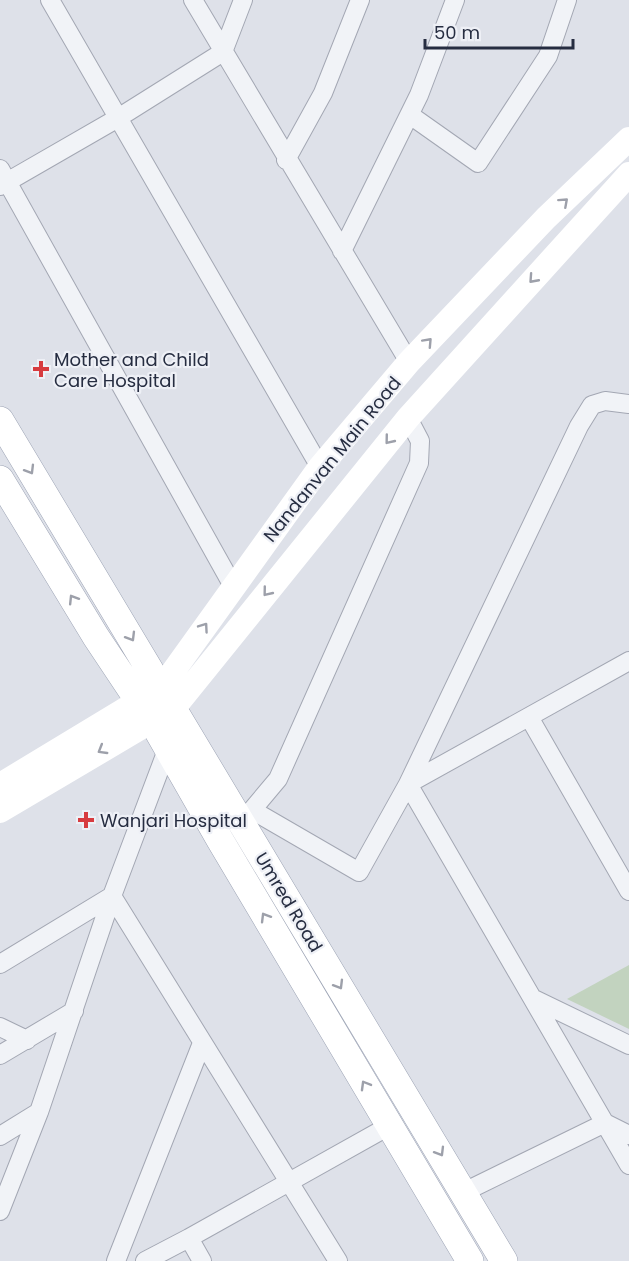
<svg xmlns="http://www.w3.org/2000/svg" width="629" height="1261" viewBox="0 0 629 1261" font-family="Poppins,sans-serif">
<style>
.green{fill:#c2d3bf}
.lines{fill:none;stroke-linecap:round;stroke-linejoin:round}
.street-casing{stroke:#a3a7b3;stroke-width:20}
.primary-casing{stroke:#9da4b5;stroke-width:28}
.street{stroke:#f1f3f7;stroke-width:18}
.secondary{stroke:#fff;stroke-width:24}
.primary{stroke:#fff;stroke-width:27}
.oneway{stroke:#9da0aa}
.poi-dot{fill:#d73b3f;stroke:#eef0f6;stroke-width:2}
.labels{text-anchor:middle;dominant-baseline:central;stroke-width:4.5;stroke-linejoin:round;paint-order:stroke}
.poi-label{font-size:18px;fill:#262d41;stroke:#eef0f6;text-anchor:start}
.street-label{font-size:18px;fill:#262d41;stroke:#eef0f6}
</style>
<rect width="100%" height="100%" fill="#dee1e9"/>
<path class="green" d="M629 965V1029L567 999Z"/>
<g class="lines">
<g class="street-casing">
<path id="street" d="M50 0 320 467
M193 0 409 362
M410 115 478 163 548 56 567 0
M286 160 323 93 360 0
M0 169 233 586
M0 186 118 118 223 52 243 0
M342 251 419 95 455 0
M529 717 629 891
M408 784 579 426 592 405 605 401 629 404
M408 784 629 661
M252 810 359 872 408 784 629 1165
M242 817 252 810 278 779 419 463 420 441 408 418
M0 964 112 896 338 1261
M532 998 629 1045
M0 1027 27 1040
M0 1055 74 1011
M39 1112 112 896 167 750 173 747
M0 1136 39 1112 0 1211
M464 1192 605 1123 629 1135
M189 1238 389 1126
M116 1261 202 1043
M145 1261 189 1238 202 1261"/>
</g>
<g class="primary-casing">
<path id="primary" d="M0 420 504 1261
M0 479 96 637 152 721 220 840 470 1261"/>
</g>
<use href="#street" class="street"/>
<path class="secondary" d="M0 785 162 687 320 467 409 362 546 218 629 139
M0 811 174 708 408 418 629 174"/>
<use href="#primary" class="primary"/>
</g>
<defs><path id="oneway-chevron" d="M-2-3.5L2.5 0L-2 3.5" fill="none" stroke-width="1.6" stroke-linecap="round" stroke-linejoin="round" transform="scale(1.5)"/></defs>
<g class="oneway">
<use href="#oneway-chevron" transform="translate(564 202) rotate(-42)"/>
<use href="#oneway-chevron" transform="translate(533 279) rotate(132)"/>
<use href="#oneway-chevron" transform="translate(428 342) rotate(-47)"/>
<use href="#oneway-chevron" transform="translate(389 440) rotate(129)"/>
<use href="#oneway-chevron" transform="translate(30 470) rotate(59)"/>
<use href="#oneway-chevron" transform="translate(267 592) rotate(129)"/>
<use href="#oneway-chevron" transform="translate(73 599) rotate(-122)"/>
<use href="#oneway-chevron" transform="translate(204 627) rotate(-55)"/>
<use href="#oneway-chevron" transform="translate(131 637) rotate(59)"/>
<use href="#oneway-chevron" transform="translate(102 750) rotate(149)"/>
<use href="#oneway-chevron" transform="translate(265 917) rotate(-121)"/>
<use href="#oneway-chevron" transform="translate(339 985) rotate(59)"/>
<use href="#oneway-chevron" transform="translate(365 1085) rotate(-120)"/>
<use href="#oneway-chevron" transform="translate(440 1152) rotate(59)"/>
</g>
<g class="poi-dot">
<path d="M38 360h6v6h6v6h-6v6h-6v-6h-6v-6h6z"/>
<path d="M83 811h6v6h6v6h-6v6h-6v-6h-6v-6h6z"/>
</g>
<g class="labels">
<g class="poi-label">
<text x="54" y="359">Mother and Child<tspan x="54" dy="21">Care Hospital</tspan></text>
<text x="100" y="820">Wanjari Hospital</text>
</g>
<g class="street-label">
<text transform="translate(332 459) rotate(-51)">Nandanvan Main Road</text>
<text transform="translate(289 902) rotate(59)">Umred Road</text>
</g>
</g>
<path d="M425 39v9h148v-9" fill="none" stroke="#262d41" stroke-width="3"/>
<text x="434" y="39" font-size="18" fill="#262d41" stroke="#eef0f6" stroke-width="4.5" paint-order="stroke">50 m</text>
</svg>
